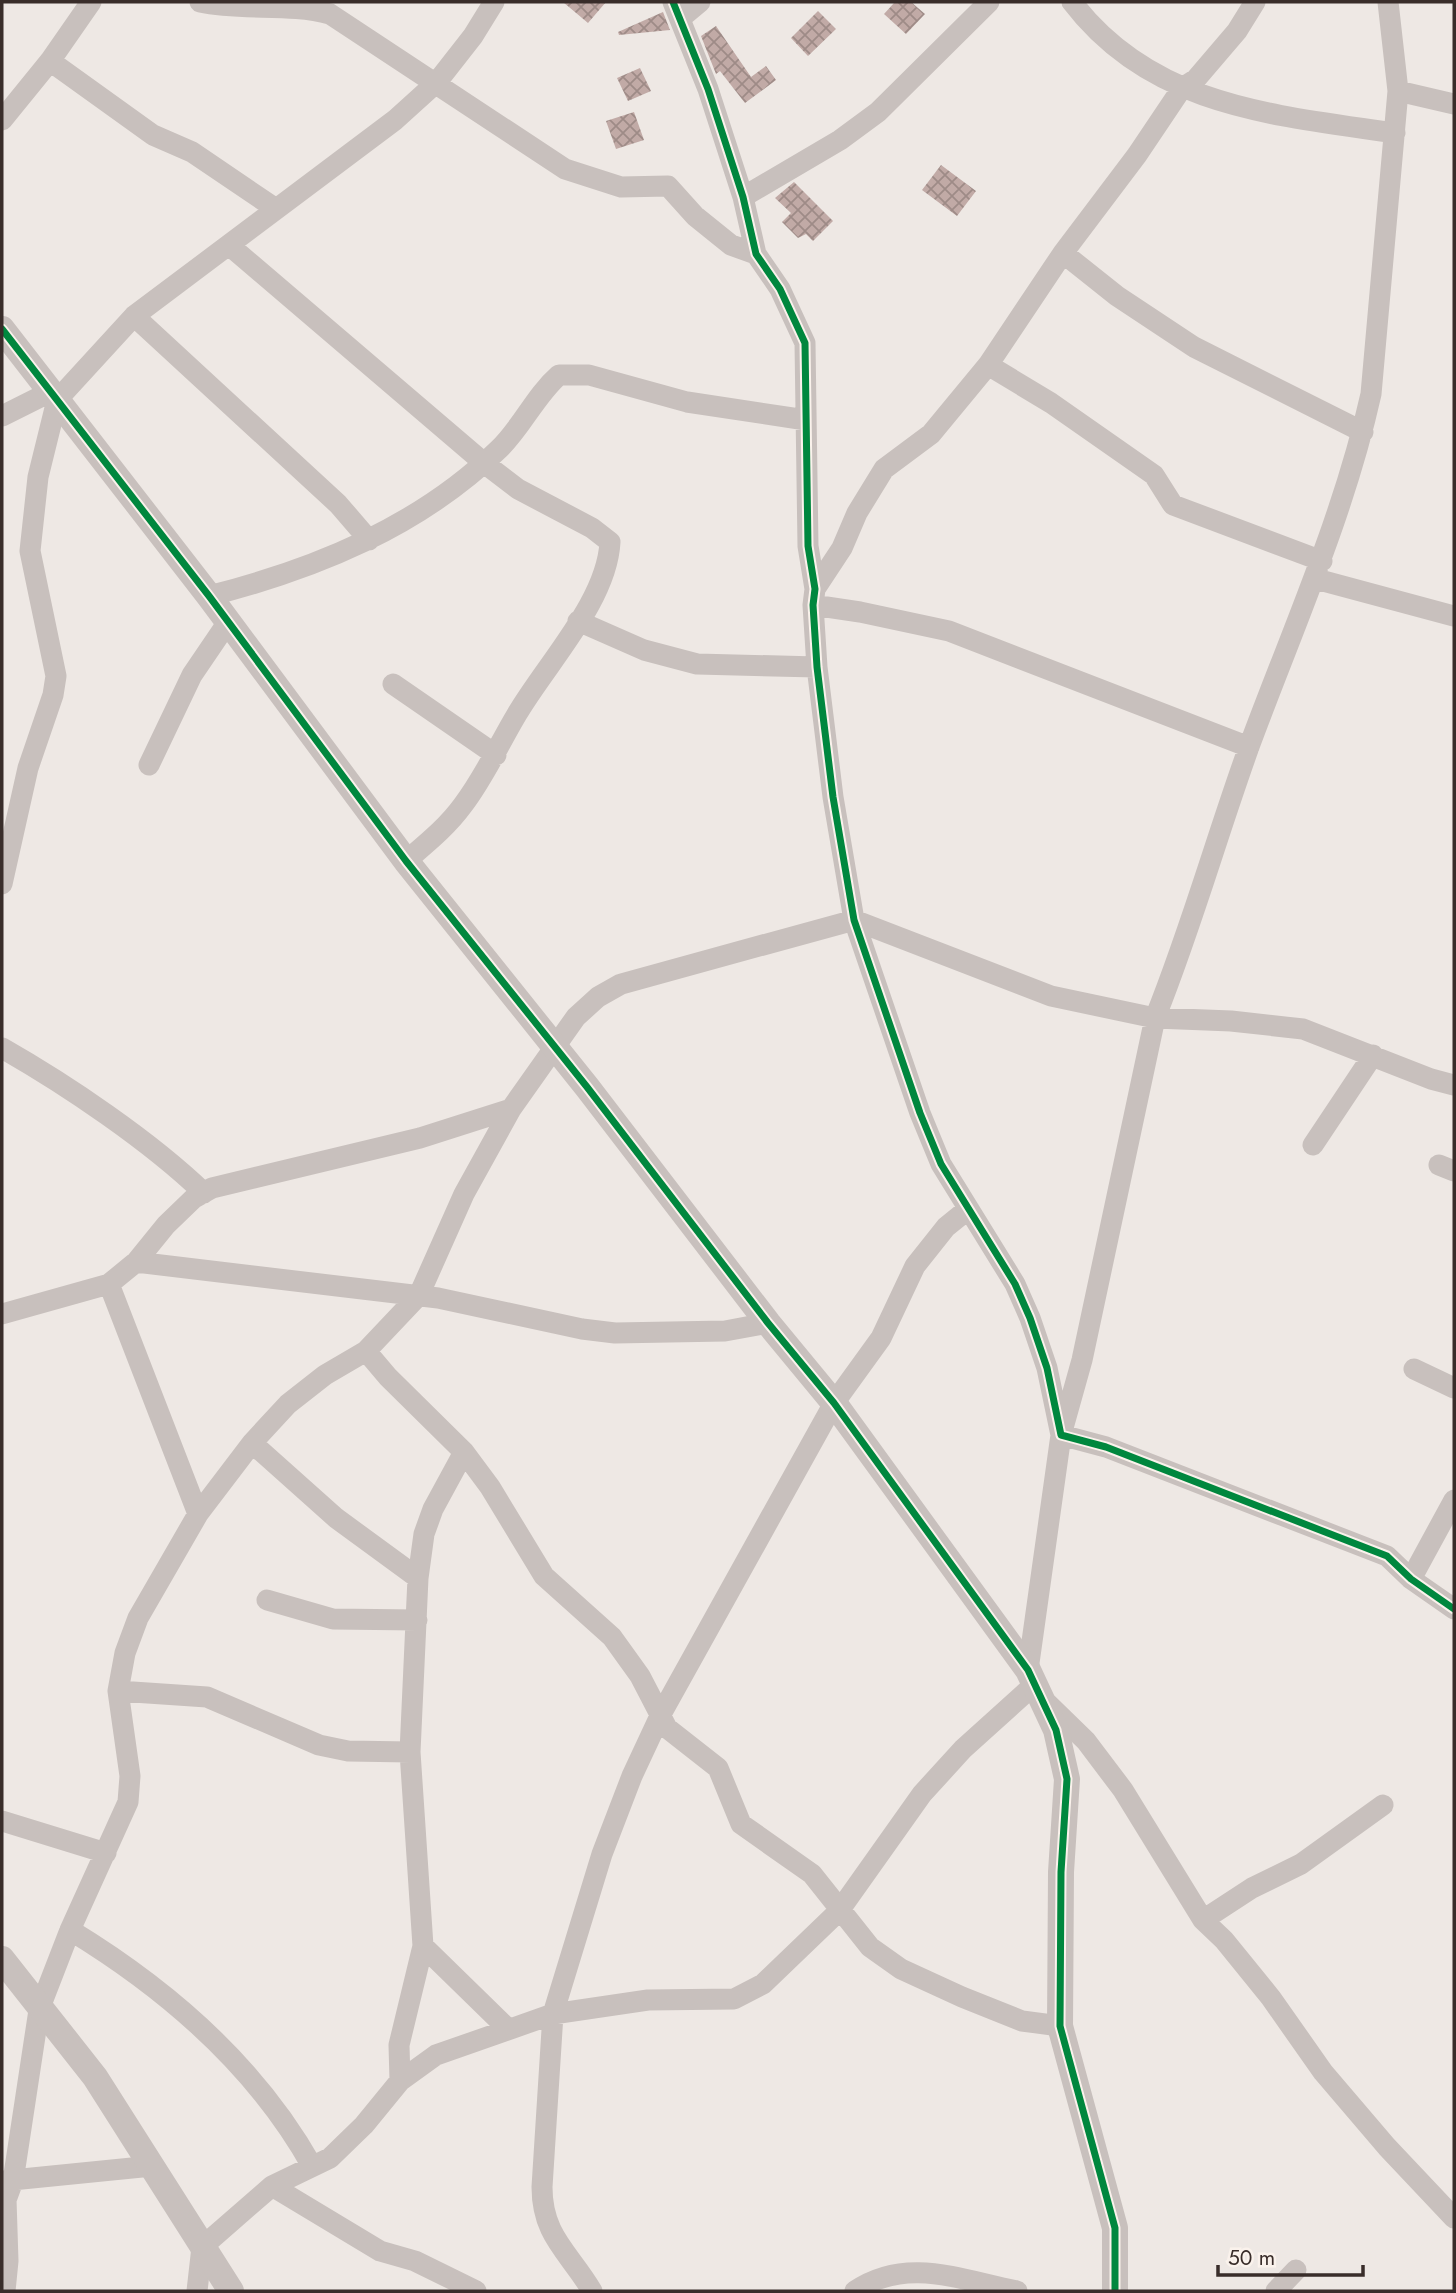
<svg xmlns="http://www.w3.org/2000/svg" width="1456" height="2293" viewBox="0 0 1456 2293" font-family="Jost,sans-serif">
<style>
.building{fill:url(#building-cross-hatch)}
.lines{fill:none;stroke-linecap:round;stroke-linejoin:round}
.minor{stroke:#c8c0bd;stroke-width:21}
.tertiary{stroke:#c8c0bd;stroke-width:26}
.cycleway-casing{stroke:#faf2ec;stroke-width:11}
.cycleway{stroke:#00873e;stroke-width:7}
</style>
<defs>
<pattern id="building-cross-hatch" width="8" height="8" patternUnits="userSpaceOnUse" patternTransform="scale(1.75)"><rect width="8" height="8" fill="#c1aaa6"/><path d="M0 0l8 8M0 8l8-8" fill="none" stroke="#9e8b87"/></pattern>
</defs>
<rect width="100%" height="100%" fill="#eee8e4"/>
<path class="building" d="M563 2H606L588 23Z
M895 2H911L925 14 906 34 884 14Z
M818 11 836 29 808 56 791 38Z
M663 12 670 30 619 35 618 32Z
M716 26 751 77 766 66 776 80 745 103 720 71 716 74 701 36Z
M640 68 651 91 628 101 617 78Z
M634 112 644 140 616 149 606 121Z
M941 165 976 191 957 216 922 190Z
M794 182 833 221 813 241 806 234 798 238 782 222 791 213 775 198Z"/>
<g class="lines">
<path class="minor" d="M200 2C243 11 289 3 330 14L565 169 621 187 668 186 695 216 731 245 756 254
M673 2 708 89 743 197 756 254 780 289 805 343 808 546 815 589 813 605 817 667 833 797 854 920 920 1113 941 1164 1015 1284 1030 1318 1047 1368 1061 1435 1106 1447 1387 1556 1411 1579 1454 1609
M1072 2C1152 107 1274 115 1395 133
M682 17 700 2
M50 61 153 135 192 152 276 209
M1398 91 1454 104
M2 120 50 61 91 2
M743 197 840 140 878 112 989 2
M230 246 484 463 518 489 592 528 610 542C607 601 547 663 517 714 499 744 485 776 463 805 447 827 427 843 406 861
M1063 253 1117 296 1194 347 1363 432
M134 316 338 504 369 540
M988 365 1051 403 1154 475 1173 505 1322 561
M2 416 48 393
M1316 579 1454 616
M815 589 842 548 857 513 884 469 931 434 988 365 1063 253 1137 155 1182 88 1196 79 1237 31 1255 2
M209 596C315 569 419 527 499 449 522 427 535 396 559 375H589L687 402 806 420
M813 605 860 612 949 631 1249 747
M578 621 644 650 697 664 817 667
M393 684 496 755
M149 765 192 675 228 622
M2 884 28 768 53 695 56 676 30 551 38 477 57 400 134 316 395 120 437 82 473 36 494 2
M2 1048C67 1085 150 1141 204 1193
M1313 1145 1373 1055
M1439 1165 1454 1171
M136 1262 438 1298 582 1329 615 1333 725 1331 768 1323
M109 1284 198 1514
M2 1314 109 1284 136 1262 166 1225 194 1198 212 1188 420 1138 511 1109 576 1017 598 997 621 984 854 920 1051 996 1155 1018 1231 1021 1303 1029 1431 1079 1454 1085
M366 1351 388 1377 464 1452 490 1487 544 1576 612 1637 640 1676 667 1728 718 1768 741 1824 812 1874 870 1947 901 1969 962 1997 1022 2021 1060 2026
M1414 1369 1454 1388
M252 1443 336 1518 418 1578
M1411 1579 1454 1500
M267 1600 333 1619 417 1620
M1028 1670 1061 1435 1082 1360 1155 1018C1191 929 1217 835 1250 744 1293 628 1344 515 1371 394L1398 91 1388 2
M118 1691 207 1697 319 1745 348 1751 410 1752
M1048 1704 1086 1741 1123 1790 1203 1920 1224 1940 1271 1998 1323 2072 1387 2147 1454 2218
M2 1821 106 1853
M1203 1920 1252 1888 1301 1864 1383 1805
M70 1930C167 1989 256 2066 312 2166
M423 1946 507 2028
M400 2081 399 2045 423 1946 410 1752 418 1578 424 1534 433 1509 464 1452
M2 2181 152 2166
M272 2186 380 2251 415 2261 476 2291
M2 2211 13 2181 39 2010 70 1930 128 1802 130 1776 118 1691 125 1653 138 1618 198 1514 252 1443 288 1404 325 1375 366 1351 419 1295 464 1194 511 1109
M5 2291 8 2261 6 2199
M197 2291 202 2247 272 2186 330 2158 364 2125 400 2081 436 2055 553 2014 648 2000 734 1999 763 1984 839 1911 922 1794 963 1749 1035 1684
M592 2291C569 2252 542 2236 542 2187L553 2014 602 1854 632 1776 660 1716 834 1403 881 1338 915 1266 946 1227 967 1210
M855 2291C907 2256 960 2280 1017 2291
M1276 2291 1296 2270"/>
<path class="tertiary" d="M2 329 209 596 406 861 587 1087 768 1323 834 1403 1028 1670 1056 1730 1067 1779 1061 1872 1060 2026 1115 2228V2291
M2 1959 95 2077 231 2291"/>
<g class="cycleway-casing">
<path id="cycleway" d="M673 2 708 89 743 197 756 254 780 289 805 343 808 546 815 589 813 605 817 667 833 797 854 920 920 1113 941 1164 1015 1284 1030 1318 1047 1368 1061 1435 1106 1447 1387 1556 1411 1579 1454 1609
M2 329 209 596 406 861 587 1087 768 1323 834 1403 1028 1670 1056 1730 1067 1779 1061 1872 1060 2026 1115 2228V2291"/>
</g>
<use href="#cycleway" class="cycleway"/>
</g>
<rect width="1456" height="2293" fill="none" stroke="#392d2a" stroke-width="7"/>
<path d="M1218 2265v10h145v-10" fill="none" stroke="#392d2a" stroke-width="3.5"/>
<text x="1228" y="2265" font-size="21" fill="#392d2a" stroke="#faf2ec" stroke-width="5" paint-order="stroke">50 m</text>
</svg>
